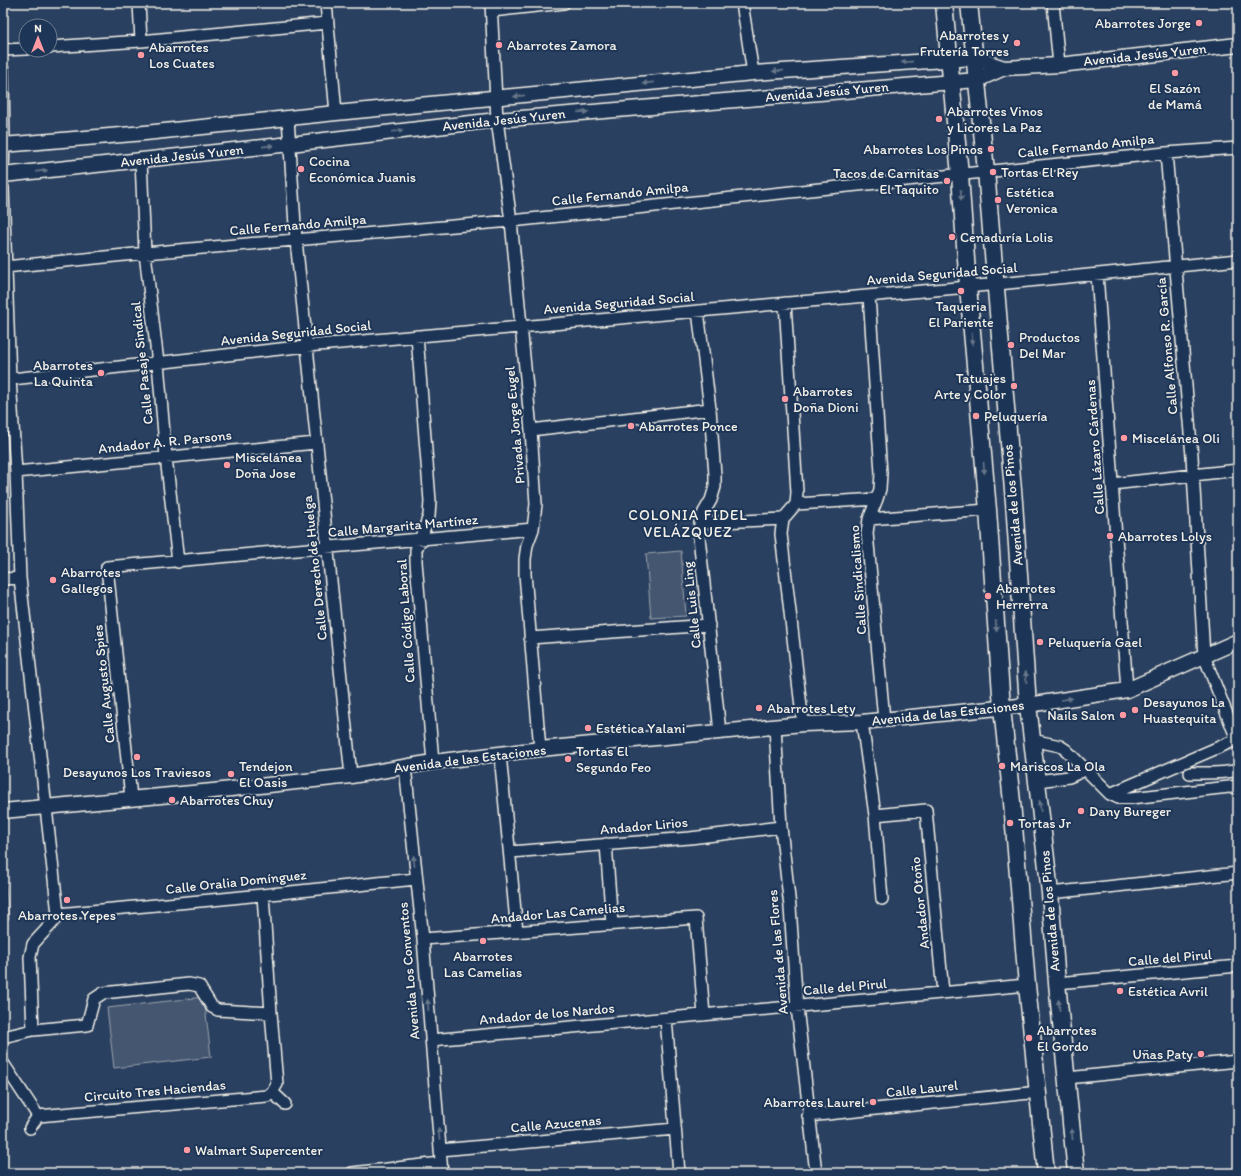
<svg xmlns="http://www.w3.org/2000/svg" width="1241" height="1176" viewBox="0 0 1241 1176" font-family="Itim,sans-serif">
<style>
.green{fill:#445771;stroke:#9ca4ac}
.lines{fill:none;stroke-linecap:round;stroke-linejoin:round}
.minor-casing{stroke:#f4f1e8;stroke-width:14}
.tertiary-casing{stroke:#f4f1e8;stroke-width:17}
.secondary-casing{stroke:#f4f1e8;stroke-width:19}
.minor{stroke:#1d3557;stroke-width:11}
.tertiary{stroke:#1d3557;stroke-width:14}
.secondary{stroke:#1d3557;stroke-width:16}
.oneway{fill:#68778a}
.poi-dot{fill:#ff9aa2;stroke:#1d3557;stroke-width:1.5}
.labels{text-anchor:middle;dominant-baseline:central;stroke-width:4;stroke-linejoin:round;paint-order:stroke}
.poi-label{font-size:14px;fill:#f4f1e8;stroke:#1d3557;text-anchor:start}
.street-label{font-size:14px;fill:#f4f1e8;stroke:#1d3557}
.neighbourhood-label{font-size:15px;letter-spacing:1px;fill:#f4f1e8;stroke:#1d3557}
</style>
<rect width="100%" height="100%" fill="#2a4060"/>
<filter id="ink" filterUnits="userSpaceOnUse"><feTurbulence type="fractalNoise" baseFrequency=".025" numOctaves="2"/><feDisplacementMap in="SourceGraphic" scale="8" xChannelSelector="R" yChannelSelector="G"/><feConvolveMatrix kernelMatrix="1 2 1 2 8 2 1 2 1" color-interpolation-filters="sRGB"/></filter>
<g filter="url(#ink)">
<path class="green" d="M681 551 686 616 651 618 646 554Z
M3 851 9 919 3 920Z
M204 997 211 1057 114 1068 107 1008Z"/>
<g class="lines">
<g class="minor-casing">
<path id="minor" d="M139 3 141 41
M326 3 336 113
M491 3 497 120 511 221 531 430 536 504 533 529 527 545 525 559V574L540 749
M742 3 753 73
M1053 3 1059 65
M492 11 564 3
M50 47 141 41 327 23
M3 50 26 49
M3 70 4 145 3 169
M288 118 296 240 351 776
M1166 153 1192 456 1204 656 1238 742
M141 160 145 253 158 363 166 457 178 562
M3 188 10 379 16 472 20 578 58 914 55 920 33 944 30 957 33 1030 3 1037
M5 267 145 253 511 221 1166 153 1238 148
M1097 274 1127 690
M869 296 881 473 880 489 877 499 869 519 867 533 884 720
M785 303 797 492 796 504 783 519 781 534 803 724
M698 311 710 409 715 475V487L711 500 704 512 700 523 699 537 720 732
M417 336 430 501 429 516 416 550V562L433 762
M3 380 307 346 968 287 1238 260
M531 430 710 409
M16 472 316 443
M1112 484 1238 470
M796 504 877 499
M869 519 988 510
M700 523 783 519
M3 579 20 578
M530 638 709 625
M862 722 875 815 882 899
M775 727 781 827 790 907 797 1007 816 1173
M1032 740 1060 746 1066 750 1110 794 1119 798H1131L1238 786
M500 754 517 932
M405 766 423 939 442 1173
M1190 773C1206 773 1223 774 1238 770
M1037 781 1069 777 1085 770
M1110 794 1238 739
M131 798 107 567 533 529
M875 815 926 810 943 993
M606 844 612 924
M510 852 690 838 781 827
M1050 893 1238 873
M58 914 222 899 416 879
M423 939 696 918 704 1015
M1057 983 1238 966
M666 1019 679 1173
M33 1030 87 1025 94 999 103 993 189 984 199 986 212 1007 218 1010 271 1013
M431 1040 1027 985
M3 1063 38 1116
M1067 1078 1238 1061
M272 1092 285 1104
M38 1116 267 1096 272 1092 277 1084 271 1013 263 895
M808 1116 1039 1092
M30 1128 38 1116
M440 1150 675 1129
M352 1173 441 1163"/>
</g>
<g class="tertiary-casing">
<path id="tertiary" d="M3 145 145 133 336 113 753 73 974 58 1004 68
M3 175 290 144 497 120 977 80 1004 68 1059 65 1238 45
M3 811 213 791 351 776 433 762 540 749 803 724 862 722 1028 705 1127 690 1238 641"/>
</g>
<g class="secondary-casing">
<path id="secondary" d="M944 3 960 175 968 287 988 510 1002 708 1012 802 1027 985 1046 1173
M969 3 986 171 1014 502 1028 705 1050 893 1057 983 1076 1173"/>
</g>
<use href="#minor" class="minor"/>
<use href="#tertiary" class="tertiary"/>
<use href="#secondary" class="secondary"/>
</g>
<defs><path id="oneway-solid" d="M-6-.8H1V-3.2L6.5 0L1 3.2V.8H-6Z"/></defs>
<g class="oneway">
<use href="#oneway-solid" transform="translate(907 62) rotate(176)"/>
<use href="#oneway-solid" transform="translate(778 71) rotate(176)"/>
<use href="#oneway-solid" transform="translate(648 83) rotate(174)"/>
<use href="#oneway-solid" transform="translate(519 96) rotate(174)"/>
<use href="#oneway-solid" transform="translate(583 112) rotate(-5)"/>
<use href="#oneway-solid" transform="translate(398 131) rotate(-7)"/>
<use href="#oneway-solid" transform="translate(268 146) rotate(-6)"/>
<use href="#oneway-solid" transform="translate(42 171) rotate(-6)"/>
<use href="#oneway-solid" transform="translate(961 195) rotate(86)"/>
<use href="#oneway-solid" transform="translate(972 339) rotate(85)"/>
<use href="#oneway-solid" transform="translate(984 468) rotate(85)"/>
<use href="#oneway-solid" transform="translate(996 626) rotate(86)"/>
<use href="#oneway-solid" transform="translate(1026 677) rotate(-94)"/>
<use href="#oneway-solid" transform="translate(1067 699) rotate(-9)"/>
<use href="#oneway-solid" transform="translate(1040 806) rotate(-97)"/>
<use href="#oneway-solid" transform="translate(414 861) rotate(-96)"/>
<use href="#oneway-solid" transform="translate(428 1005) rotate(-94)"/>
<use href="#oneway-solid" transform="translate(1059 1005) rotate(-96)"/>
<use href="#oneway-solid" transform="translate(439 1134) rotate(-95)"/>
<use href="#oneway-solid" transform="translate(1072 1134) rotate(-96)"/>
</g>
</g>
<g class="poi-dot">
<circle cx="1199" cy="23" r="4"/>
<circle cx="1017" cy="43" r="4"/>
<circle cx="499" cy="45" r="4"/>
<circle cx="141" cy="55" r="4"/>
<circle cx="1175" cy="73" r="4"/>
<circle cx="939" cy="119" r="4"/>
<circle cx="991" cy="149" r="4"/>
<circle cx="301" cy="169" r="4"/>
<circle cx="993" cy="172" r="4"/>
<circle cx="947" cy="181" r="4"/>
<circle cx="998" cy="200" r="4"/>
<circle cx="952" cy="237" r="4"/>
<circle cx="961" cy="291" r="4"/>
<circle cx="1011" cy="345" r="4"/>
<circle cx="101" cy="373" r="4"/>
<circle cx="1014" cy="386" r="4"/>
<circle cx="785" cy="399" r="4"/>
<circle cx="976" cy="416" r="4"/>
<circle cx="631" cy="426" r="4"/>
<circle cx="1124" cy="438" r="4"/>
<circle cx="227" cy="465" r="4"/>
<circle cx="1110" cy="536" r="4"/>
<circle cx="53" cy="580" r="4"/>
<circle cx="988" cy="596" r="4"/>
<circle cx="1040" cy="642" r="4"/>
<circle cx="759" cy="708" r="4"/>
<circle cx="1135" cy="710" r="4"/>
<circle cx="1123" cy="715" r="4"/>
<circle cx="588" cy="728" r="4"/>
<circle cx="137" cy="757" r="4"/>
<circle cx="568" cy="759" r="4"/>
<circle cx="1002" cy="766" r="4"/>
<circle cx="231" cy="774" r="4"/>
<circle cx="172" cy="800" r="4"/>
<circle cx="1081" cy="811" r="4"/>
<circle cx="1010" cy="823" r="4"/>
<circle cx="67" cy="900" r="4"/>
<circle cx="483" cy="941" r="4"/>
<circle cx="1120" cy="991" r="4"/>
<circle cx="1029" cy="1038" r="4"/>
<circle cx="1201" cy="1054" r="4"/>
<circle cx="873" cy="1102" r="4"/>
<circle cx="187" cy="1150" r="4"/>
</g>
<g class="labels">
<g class="poi-label">
<text x="1191" y="23" text-anchor="end">Abarrotes Jorge</text>
<text x="1009" y="35" text-anchor="end">Abarrotes y<tspan x="1009" dy="16">Frutería Torres</tspan></text>
<text x="507" y="45">Abarrotes Zamora</text>
<text x="149" y="47">Abarrotes<tspan x="149" dy="16">Los Cuates</tspan></text>
<text x="1175" y="88" text-anchor="middle">El Sazón<tspan x="1175" dy="16">de Mamá</tspan></text>
<text x="947" y="111">Abarrotes Vinos<tspan x="947" dy="16">y Licores La Paz</tspan></text>
<text x="983" y="149" text-anchor="end">Abarrotes Los Pinos</text>
<text x="309" y="161">Cocina<tspan x="309" dy="16">Económica Juanis</tspan></text>
<text x="1001" y="172">Tortas El Rey</text>
<text x="939" y="173" text-anchor="end">Tacos de Carnitas<tspan x="939" dy="16">El Taquito</tspan></text>
<text x="1006" y="192">Estética<tspan x="1006" dy="16">Veronica</tspan></text>
<text x="960" y="237">Cenaduría Lolis</text>
<text x="961" y="306" text-anchor="middle">Taqueria<tspan x="961" dy="16">El Pariente</tspan></text>
<text x="1019" y="337">Productos<tspan x="1019" dy="16">Del Mar</tspan></text>
<text x="93" y="365" text-anchor="end">Abarrotes<tspan x="93" dy="16">La Quinta</tspan></text>
<text x="1006" y="378" text-anchor="end">Tatuajes<tspan x="1006" dy="16">Arte y Color</tspan></text>
<text x="793" y="391">Abarrotes<tspan x="793" dy="16">Doña Dioni</tspan></text>
<text x="984" y="416">Peluquería</text>
<text x="639" y="426">Abarrotes Ponce</text>
<text x="1132" y="438">Miscelánea Oli</text>
<text x="235" y="457">Miscelánea<tspan x="235" dy="16">Doña Jose</tspan></text>
<text x="1118" y="536">Abarrotes Lolys</text>
<text x="61" y="572">Abarrotes<tspan x="61" dy="16">Gallegos</tspan></text>
<text x="996" y="588">Abarrotes<tspan x="996" dy="16">Herrerra</tspan></text>
<text x="1048" y="642">Peluquería Gael</text>
<text x="1143" y="702">Desayunos La<tspan x="1143" dy="16">Huastequita</tspan></text>
<text x="767" y="708">Abarrotes Lety</text>
<text x="1115" y="715" text-anchor="end">Nails Salon</text>
<text x="596" y="728">Estética Yalani</text>
<text x="576" y="751">Tortas El<tspan x="576" dy="16">Segundo Feo</tspan></text>
<text x="239" y="766">Tendejon<tspan x="239" dy="16">El Oasis</tspan></text>
<text x="1010" y="766">Mariscos La Ola</text>
<text x="137" y="772" text-anchor="middle">Desayunos Los Traviesos</text>
<text x="180" y="800">Abarrotes Chuy</text>
<text x="1089" y="811">Dany Bureger</text>
<text x="1018" y="823">Tortas Jr</text>
<text x="67" y="915" text-anchor="middle">Abarrotes Yepes</text>
<text x="483" y="956" text-anchor="middle">Abarrotes<tspan x="483" dy="16">Las Camelias</tspan></text>
<text x="1128" y="991">Estética Avril</text>
<text x="1037" y="1030">Abarrotes<tspan x="1037" dy="16">El Gordo</tspan></text>
<text x="1193" y="1054" text-anchor="end">Uñas Paty</text>
<text x="865" y="1102" text-anchor="end">Abarrotes Laurel</text>
<text x="195" y="1150">Walmart Supercenter</text>
</g>
<g class="street-label">
<text transform="translate(1145 55) rotate(-6)">Avenida Jesús Yuren</text>
<text transform="translate(827 92) rotate(-5)">Avenida Jesús Yuren</text>
<text transform="translate(504 120) rotate(-6)">Avenida Jesús Yuren</text>
<text transform="translate(1086 146) rotate(-6)">Calle Fernando Amilpa</text>
<text transform="translate(182 156) rotate(-6)">Avenida Jesús Yuren</text>
<text transform="translate(620 194) rotate(-6)">Calle Fernando Amilpa</text>
<text transform="translate(298 225) rotate(-5)">Calle Fernando Amilpa</text>
<text transform="translate(942 274) rotate(-5)">Avenida Seguridad Social</text>
<text transform="translate(619 303) rotate(-5)">Avenida Seguridad Social</text>
<text transform="translate(296 333) rotate(-6)">Avenida Seguridad Social</text>
<text transform="translate(1167 346) rotate(-95)">Calle Alfonso R. García</text>
<text transform="translate(142 363) rotate(-96)">Calle Pasaje Sindical</text>
<text transform="translate(515 425) rotate(-95)">Privada Jorge Eugel</text>
<text transform="translate(165 442) rotate(-6)">Andador A. R. Parsons</text>
<text transform="translate(1095 447) rotate(-94)">Calle Lázaro Cárdenas</text>
<text transform="translate(1013 505) rotate(-95)">Avenida de los Pinos</text>
<text transform="translate(403 526) rotate(-5)">Calle Margarita Martínez</text>
<text transform="translate(315 568) rotate(-96)">Calle Derecho de Huelga</text>
<text transform="translate(858 580) rotate(-94)">Calle Sindicalismo</text>
<text transform="translate(692 605) rotate(-96)">Calle Luis Ling</text>
<text transform="translate(406 621) rotate(-94)">Calle Código Laboral</text>
<text transform="translate(104 684) rotate(-96)">Calle Augusto Spies</text>
<text transform="translate(948 713) rotate(-6)">Avenida de las Estaciones</text>
<text transform="translate(470 759) rotate(-7)">Avenida de las Estaciones</text>
<text transform="translate(644 826) rotate(-5)">Andador Lirios</text>
<text transform="translate(236 882) rotate(-6)">Calle Oralia Domínguez</text>
<text transform="translate(920 903) rotate(-96)">Andador Otoño</text>
<text transform="translate(1050 911) rotate(-95)">Avenida de los Pinos</text>
<text transform="translate(558 913) rotate(-5)">Andador Las Camelias</text>
<text transform="translate(778 952) rotate(-95)">Avenida de las Flores</text>
<text transform="translate(1170 958) rotate(-5)">Calle del Pirul</text>
<text transform="translate(409 971) rotate(-95)">Avenida Los Conventos</text>
<text transform="translate(845 987) rotate(-5)">Calle del Pirul</text>
<text transform="translate(547 1014) rotate(-5)">Andador de los Nardos</text>
<text transform="translate(922 1089) rotate(-6)">Calle Laurel</text>
<text transform="translate(155 1091) rotate(-5)">Circuito Tres Haciendas</text>
<text transform="translate(556 1124) rotate(-5)">Calle Azucenas</text>
</g>
<g class="neighbourhood-label">
<text x="688" y="515">COLONIA FIDEL<tspan x="688" dy="17">VELÁZQUEZ</tspan></text>
</g>
</g>
<rect width="1241" height="1176" fill="none" stroke="#1d3557" stroke-width="16"/>
<rect x="8" y="8" width="1225" height="1160" fill="none" stroke="#f4f1e8" stroke-width="1.5" filter="url(#ink)"/>
<g transform="translate(38 38)"><circle r="19" fill="#1d3557" stroke="#738091"/>
<path d="M0-3L7 15L0 10L-7 15Z" fill="#ff9aa2"/>
<text y="-6" font-size="11" font-weight="bold" text-anchor="middle" fill="#f4f1e8">N</text>
</g>
</svg>
